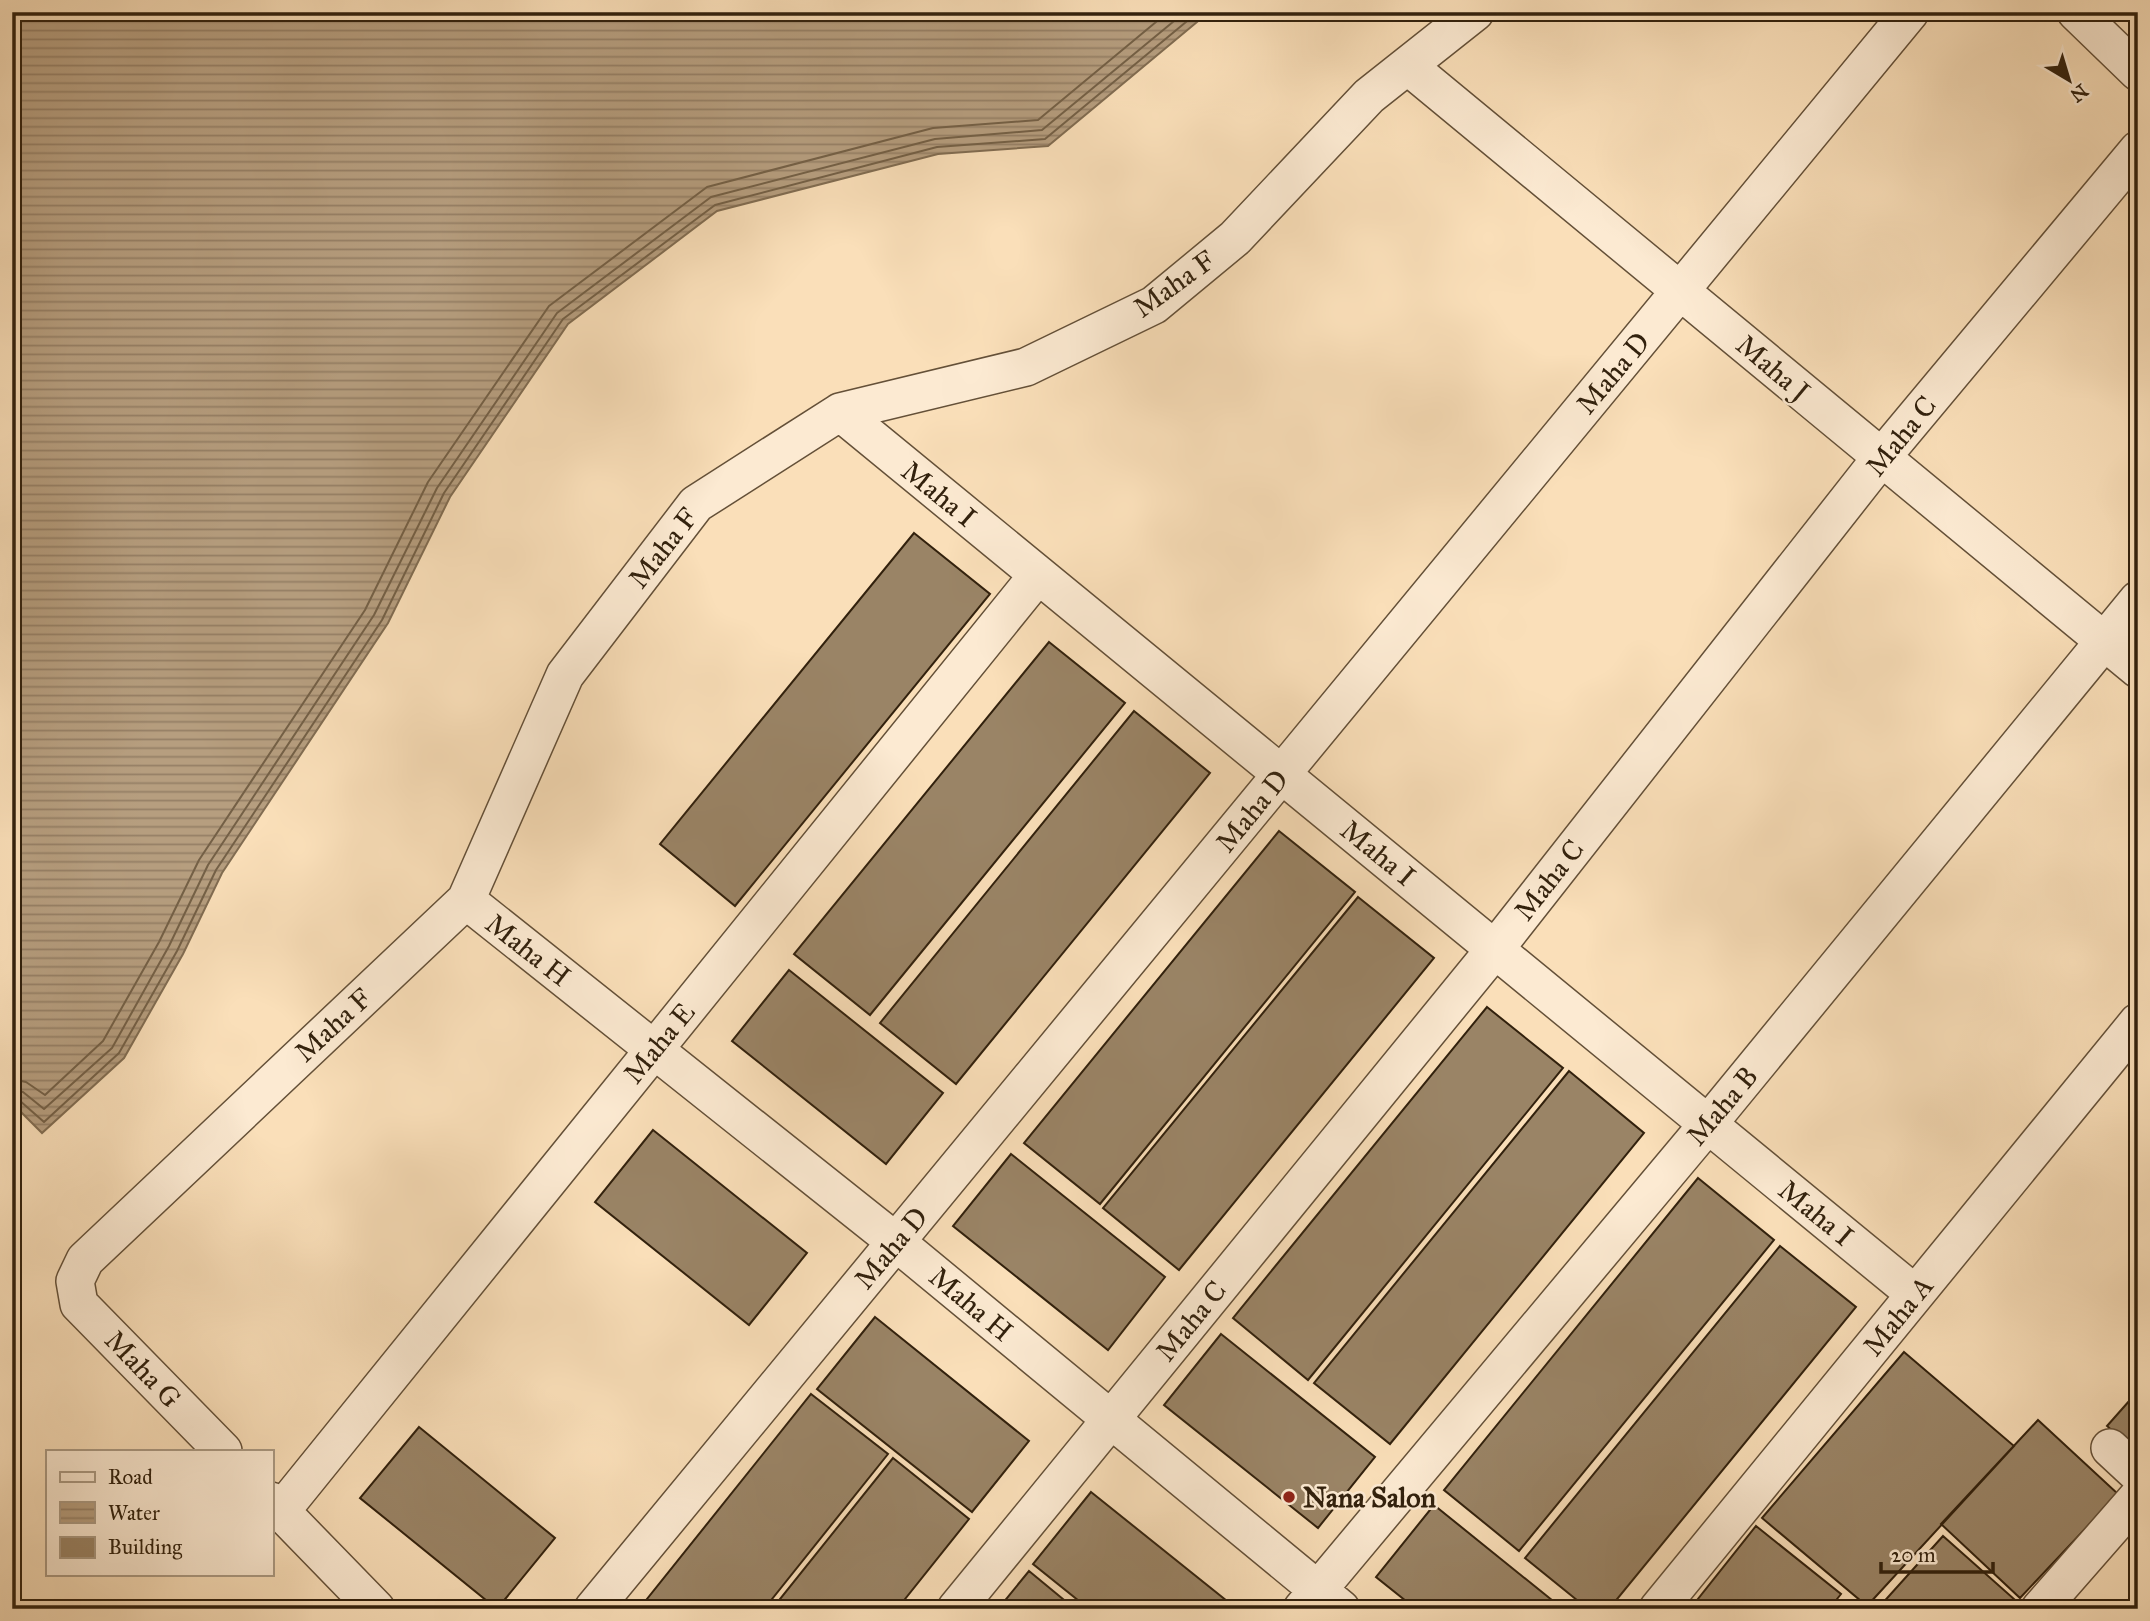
<svg xmlns="http://www.w3.org/2000/svg" width="2150" height="1621" viewBox="0 0 2150 1621" font-family="'IM FELL Great Primer',serif">
<style>
.water{fill:url(#water-rules);stroke:#816c51;stroke-width:2}
.lines{fill:none;stroke-linecap:round;stroke-linejoin:round}
.shore{stroke:#746046;stroke-width:2}
.building{fill:#9a8466;stroke:#32210d;stroke-width:2}
.street-casing{stroke:#645038;stroke-width:40}
.street{stroke:#fcead2;stroke-width:37}
.poi-dot{fill:#8f2418;stroke:#fcead2;stroke-width:2.5}
.labels{text-anchor:middle;dominant-baseline:central;stroke-width:5;stroke-linejoin:round;paint-order:stroke}
.street-label{font-size:28px;fill:#32210d;stroke:#fcead2}
.poi-label{font-size:28px;font-weight:bold;fill:#32210d;stroke:#fcead2;text-anchor:start}
</style>
<defs>
<pattern id="water-rules" width="6" height="5" patternUnits="userSpaceOnUse" patternTransform="scale(1.75)"><rect width="6" height="5" fill="#b69e7f"/><path d="M0 2.5h6" fill="none" stroke="#958066"/></pattern>
</defs>
<rect width="100%" height="100%" fill="#fadfb9"/>
<filter id="stains"><feTurbulence type="fractalNoise" baseFrequency=".00286" numOctaves="4"/><feColorMatrix values="0 0 0 0 .2 0 0 0 0 .09 0 0 0 0 .02 0 0 0 .5 -.17"/></filter>
<radialGradient id="worn" r=".72"><stop offset=".6" stop-color="#630" stop-opacity="0"/><stop offset="1" stop-color="#630" stop-opacity=".3"/></radialGradient>
<path class="water" d="M12 12H1209L1048 146 938 154 717 211 568 324 450 497 388 623 222 873 183 954 124 1058 42 1133 12 1103Z"/>
<g class="lines">
<path class="shore" d="M12 1079 26 1082 45 1095 103 1041 159 942 199 860 365 610 428 482 549 306 707 187 933 128 1038 120 1168 12
M12 1090 23 1092 44 1109 112 1048 169 946 208 865 374 615 437 488 557 313 711 197 935 139 1042 130 1185 12
M12 1099 19 1100 44 1122 119 1053 177 951 216 870 382 620 444 493 563 319 715 205 937 147 1045 139 1198 12"/>
</g>
<path class="building" d="M914 533 990 594 735 906 660 844Z
M1049 642 1125 703 870 1015 794 954Z
M1134 711 1210 773 956 1084 880 1023Z
M1279 831 1355 892 1100 1204 1024 1143Z
M1358 897 1434 958 1179 1270 1103 1208Z
M789 970 943 1093 886 1164 732 1041Z
M1487 1007 1563 1068 1308 1380 1233 1318Z
M1569 1071 1644 1133 1390 1444 1314 1383Z
M653 1130 807 1253 749 1325 595 1202Z
M1011 1154 1165 1277 1108 1350 953 1226Z
M1698 1178 1774 1240 1519 1551 1444 1490Z
M1780 1246 1856 1307 1609 1609H1588L1525 1558Z
M875 1317 1029 1441 972 1512 817 1389Z
M1221 1334 1375 1457 1318 1528 1164 1405Z
M1904 1352 2014 1446 1867 1606 1762 1518Z
M2138 1391V1453L2107 1426Z
M811 1394 888 1454 764 1609H639Z
M2038 1420 2118 1494 2020 1598 1941 1524Z
M419 1427 555 1538 497 1609 360 1498Z
M893 1458 969 1519 897 1609H772Z
M1091 1492 1237 1609H1089L1033 1564Z
M1434 1505 1563 1609H1416L1376 1577Z
M1756 1526 1841 1594 1829 1609H1690Z
M1943 1536 2014 1599 2005 1609H1883L1880 1606Z
M1029 1571 1075 1609H998Z"/>
<g class="lines">
<g class="street-casing">
<path id="street" d="M2076 12 2138 72
M1408 66 2138 669
M840 412 1915 1294
M466 900 896 1242 1341 1609
M2110 1448 2138 1474
M223 1451 79 1304 75 1281 85 1260 466 900 565 675 696 504 840 412 1026 367 1154 305 1235 238 1369 96 1475 12
M271 1501 376 1609
M281 1511 1038 575
M593 1609 1910 12
M956 1609 1495 949 1881 458 2138 150
M1302 1609 1708 1124 2138 600
M1658 1609 2138 1022
M2040 1609 2138 1497"/>
</g>
<use href="#street" class="street"/>
</g>
<circle class="poi-dot" cx="1289" cy="1497" r="7"/>
<g class="labels">
<g class="street-label">
<text transform="translate(1174 284) rotate(-36)">Maha F</text>
<text transform="translate(1773 368) rotate(40)">Maha J</text>
<text transform="translate(1613 373) rotate(-50)">Maha D</text>
<text transform="translate(1901 436) rotate(-51)">Maha C</text>
<text transform="translate(939 494) rotate(39)">Maha I</text>
<text transform="translate(663 548) rotate(-52)">Maha F</text>
<text transform="translate(1252 811) rotate(-51)">Maha D</text>
<text transform="translate(1378 853) rotate(39)">Maha I</text>
<text transform="translate(1549 880) rotate(-52)">Maha C</text>
<text transform="translate(528 950) rotate(38)">Maha H</text>
<text transform="translate(333 1025) rotate(-43)">Maha F</text>
<text transform="translate(659 1043) rotate(-51)">Maha E</text>
<text transform="translate(1722 1106) rotate(-50)">Maha B</text>
<text transform="translate(1816 1213) rotate(39)">Maha I</text>
<text transform="translate(891 1248) rotate(-50)">Maha D</text>
<text transform="translate(971 1304) rotate(40)">Maha H</text>
<text transform="translate(1898 1316) rotate(-51)">Maha A</text>
<text transform="translate(1191 1321) rotate(-51)">Maha C</text>
<text transform="translate(143 1369) rotate(46)">Maha G</text>
</g>
<g class="poi-label">
<text x="1303" y="1497">Nana Salon</text>
</g>
</g>
<rect width="2150" height="1621" fill="none" stroke="#fadfb9" stroke-width="42"/>
<rect x="14" y="14" width="2122" height="1593" fill="none" stroke="#32210d" stroke-width="3.5"/>
<rect x="21" y="21" width="2108" height="1579" fill="none" stroke="#32210d" stroke-width="2"/>
<rect x="46" y="1450" width="228" height="126" fill="#fcead2" stroke="#ab9a83" stroke-width="2"/>
<rect x="60" y="1472" width="35" height="10" fill="#fcead2" stroke="#ab9a83" stroke-width="2"/>
<text x="108" y="1484" font-size="21" fill="#32210d">Road</text>
<rect x="60" y="1502" width="35" height="21" fill="url(#water-rules)" stroke="#ab9a83" stroke-width="2"/>
<text x="108" y="1520" font-size="21" fill="#32210d">Water</text>
<rect x="60" y="1537" width="35" height="21" fill="#9a8466" stroke="#ab9a83" stroke-width="2"/>
<text x="108" y="1554" font-size="21" fill="#32210d">Building</text>
<g transform="translate(2069 80) rotate(142)" stroke="#fcead2" stroke-width="5" paint-order="stroke">
<path d="M0-5L12 26L0 18L-12 26Z" fill="#32210d"/>
<text y="-10" font-size="19" font-weight="bold" text-anchor="middle" fill="#32210d">N</text>
</g>
<path d="M1881 1562v10h112v-10" fill="none" stroke="#32210d" stroke-width="3.5"/>
<text x="1891" y="1562" font-size="21" fill="#32210d" stroke="#fcead2" stroke-width="5" paint-order="stroke">20 m</text>
<rect width="100%" height="100%" filter="url(#stains)"/>
<rect width="100%" height="100%" fill="url(#worn)"/>
</svg>
